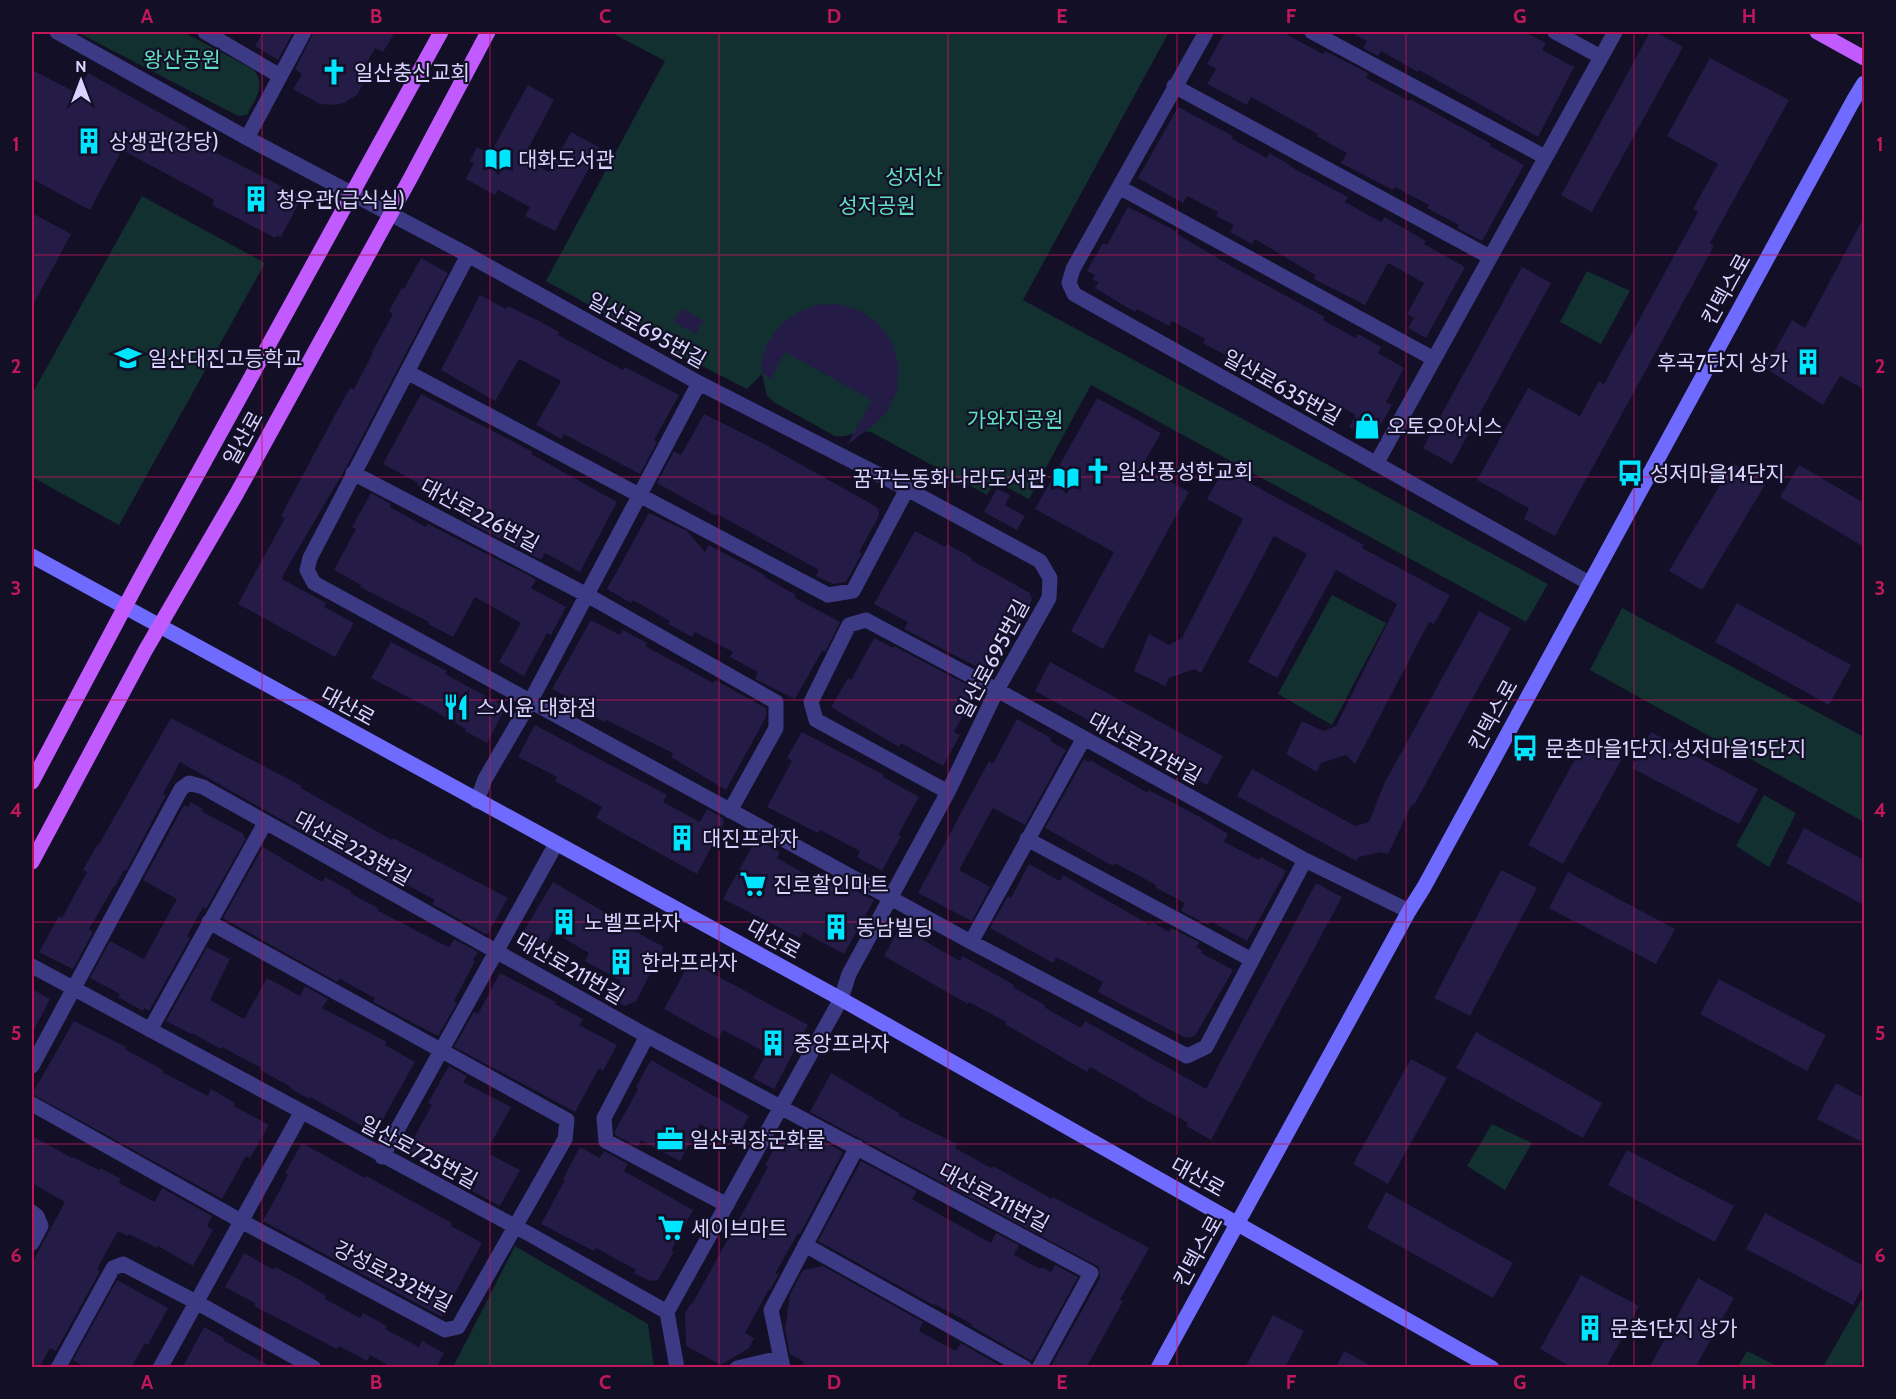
<svg xmlns="http://www.w3.org/2000/svg" width="1896" height="1399" viewBox="0 0 1896 1399" font-family="Cabin,'Noto Sans KR',sans-serif">
<style>
.green{fill:#12302f}
.building{fill:#241b47}
.lines{fill:none;stroke-linecap:round;stroke-linejoin:round}
.street{stroke:#3d3a85;stroke-width:15}
.secondary{stroke:#6f6bff;stroke-width:15}
.primary{stroke:#c25bff;stroke-width:15}
.grid{fill:none;stroke:#c2185b;stroke-width:1.5;stroke-opacity:0.55}
.labels{text-anchor:middle;dominant-baseline:central;stroke-width:4.5;stroke-linejoin:round;paint-order:stroke}
.park-label{font-size:21px;fill:#5fe0c0;stroke:#130f26}
.poi-label{font-size:21px;fill:#d9d4ff;stroke:#130f26;text-anchor:start}
.street-label{font-size:21px;fill:#d9d4ff;stroke:#130f26}
.neatline{fill:none;stroke:#c2185b;stroke-width:2}
.grid-label{font-size:20px;text-anchor:middle;font-weight:bold;fill:#c2185b}
</style>
<rect width="100%" height="100%" fill="#130f26"/>
<path class="green" d="M77 32H183L253 69C267 85 255 99 247 115L238 116Z
M610 32H1169L1023 300 1548 584 1526 622 1091 385 1029 499 995 481 987 495 871 432C859 429 848 438 835 436L775 403 767 396 762 374 747 389 652 340 546 281 665 61Z
M142 196 265 263 119 525 32 477V394Z
M1587 271 1630 291 1601 344 1560 322Z
M1332 595 1386 623 1332 725 1278 694Z
M1622 608 1864 737V822L1590 670Z
M1764 795 1796 813 1769 867 1736 846Z
M1492 1124 1532 1143 1505 1190 1467 1166Z
M515 1246 648 1324 654 1367H453Z
M1864 1295V1357L1858 1367H1823Z
M1747 1351 1779 1367H1738Z"/>
<path class="building" d="M263 32H293L278 60 255 46Z
M314 32H395L383 52 375 48 364 68V82L357 95 344 103 334 105 320 104 293 89 302 74 295 69Z
M1225 32H1282L1323 54 1325 51 1368 73 1366 78 1409 101 1410 99 1491 144 1490 146 1524 165 1482 241 1457 228 1459 225 1427 208 1429 205 1395 187 1393 190 1341 163 1347 153 1316 136 1318 134 1251 97 1247 105 1207 84 1216 69 1207 64Z
M1350 32H1525L1546 43 1542 50 1574 67 1538 137 1419 70 1418 72 1381 51 1378 56 1363 48 1367 41Z
M1650 32H1655L1683 47 1592 212 1561 195Z
M1710 58 1789 100 1710 243 1714 246 1555 536 1524 519 1529 508 1477 480 1528 388 1580 416 1599 381 1604 384 1698 212 1693 209 1718 164 1667 136Z
M32 70 77 93 88 73 216 144 213 151 302 197 281 237 277 236 275 238 212 205 214 200 204 194 122 150 90 210 32 179Z
M528 85 554 100 523 158 549 172 571 132 600 148 555 231 525 216 530 207 498 190 495 195 466 179 474 163 470 161 477 147 490 154Z
M1178 107 1233 136 1232 139 1267 158 1269 153 1290 165 1289 166 1348 197 1345 202 1381 222 1384 217 1426 241 1424 244 1465 267 1426 338 1408 328 1414 318 1407 314 1424 283 1388 263 1365 305 1314 279 1315 275 1255 239 1252 244 1230 232 1234 225 1216 216 1218 212 1187 196 1183 203 1138 178Z
M1128 207 1178 232 1177 234 1231 266 1325 317 1323 320 1356 338 1358 334 1381 347 1378 353 1404 368 1386 402 1392 405 1372 440 1349 427 1356 415 1316 393 1310 403 1289 392 1292 388 1254 368 1252 373 1227 360 1229 357 1203 343 1205 339 1172 321 1169 326 1137 309 1135 312 1095 288 1098 282 1092 279 1095 275 1087 271 1103 243 1107 245Z
M32 213 71 234 32 307Z
M1864 217V389L1840 376 1823 405 1765 368 1792 320 1805 328Z
M421 258 448 273 348 464 283 575 282 579 326 603 324 607 354 623 335 657 238 604 285 518 281 516 335 415 350 388 354 389 373 353 372 352 393 314 389 311 402 288 404 289Z
M1522 267 1551 283 1452 464 1423 448Z
M480 295 506 309 508 306 539 321 559 332 558 335 623 370 625 367 679 395 654 440 657 442 640 474 564 434 561 439 536 425 561 381 519 359 495 401 441 370Z
M839 304 860 311 879 324 893 344 899 367 897 390 887 412 876 423 847 445 872 400 785 352 771 379 762 373 761 363 766 346 778 327 797 313 816 305Z
M681 308 703 320 696 334 674 322Z
M421 394 533 452 531 454 617 502 580 572 545 553 541 560 466 521 471 512 417 485 418 483 383 464Z
M1097 398 1161 433 1142 466 1189 492 1103 649 1071 631 1114 552 1035 509Z
M704 414 766 445 875 506 879 510V516L859 552 862 553 846 582 833 584 816 576 819 570 717 514 716 516 657 483 674 451 681 455Z
M1733 463 1766 483 1702 590 1669 571Z
M1799 465 1864 503V547L1780 497Z
M1224 469 1364 545 1362 548 1450 595 1434 624 1429 622 1355 764 1346 755 1321 763 1317 772 1286 754 1302 721 1323 731 1336 726 1397 604 1336 570 1277 678 1248 662 1307 554 1274 536 1201 673 1194 669 1169 678 1165 686 1134 671 1149 634 1169 645 1182 638 1243 519 1207 499Z
M997 489 1010 495 1005 505 1025 516 1017 530 984 512Z
M371 493 391 504 390 507 426 527 428 524 532 577 536 580 531 588 566 607 551 635 547 633 524 676 499 662 521 623 475 597 453 637 428 624 429 622 360 587 361 585 334 570 356 529 352 527Z
M649 513 687 531 705 552 709 545 765 575 764 577 796 595 795 598 840 622 825 652 822 651 795 699 755 679 758 672 730 657 733 652 695 632 692 637 668 624 670 621 633 600 631 603 607 589Z
M915 531 945 547 947 544 972 558 971 560 1030 593 1032 600 989 673 904 629 908 622 874 604Z
M1737 603 1851 665 1829 705 1715 642Z
M1479 611 1511 628 1414 805 1412 804 1388 854 1381 852 1359 857 1356 861 1237 796 1252 769 1355 826 1369 822 1384 784Z
M591 620 620 635 623 630 647 643 645 646 713 683 715 680 766 708V717L726 790 671 757 673 753 606 720 605 722 580 709 582 705 552 689Z
M874 638 893 648 894 646 977 690 954 732 960 735 943 766 901 743 899 747 831 707 848 678 851 680Z
M391 642 447 671 445 674 506 707 487 743 465 731 466 729 433 710 371 678Z
M1050 662 1223 756 1207 785 1035 691Z
M171 718 302 786 301 788 392 840 393 838 508 898 487 935 432 904 435 900 398 880 395 884 180 762 163 794 166 795 126 871 124 870 115 887 114 886 89 929 93 932 73 969 39 952 59 916 62 918 87 872 83 870 97 845 98 846Z
M1017 719 1051 738 1050 741 1066 750 1025 825 993 808 959 870 990 887 972 921 918 893 989 761 993 764Z
M535 725 667 795 663 802 700 822 707 809 723 818 724 823 697 874 596 818 602 807 555 781 557 777 518 757Z
M802 732 884 775 883 777 919 797 898 835 901 836 882 871 857 857 860 851 820 830 818 833 767 807 792 761 787 758Z
M1651 732 1758 789 1739 824 1632 768Z
M1586 739 1622 759 1563 864 1528 845Z
M1084 759 1089 762 1090 760 1148 793 1149 790 1200 817 1228 834 1224 842 1259 860 1261 857 1286 871 1247 941 1210 921 1208 925 1181 911 1185 903 1155 887 1156 885 1115 863 1113 866 1045 828Z
M191 802 203 809 201 811 244 834 243 836 246 838 206 909 203 907 187 936 190 938 149 1011 144 1008 143 1011 118 997 120 994 90 978 110 941 144 959 177 899 143 880 184 805 188 807Z
M1804 828 1864 860V905L1786 863Z
M756 839 780 852 777 858 814 879 818 871 874 900 844 954 803 932 800 938 723 899Z
M263 847 322 882 325 877 351 891 350 893 378 908 377 910 444 945 449 947 454 939 478 952 473 960 475 961 454 1001 457 1003 438 1036 373 1002 375 998 340 979 337 982 223 918Z
M1029 864 1060 881 1063 875 1150 925 1152 922 1169 932 1171 928 1199 942 1196 947 1203 951 1201 953 1233 970 1195 1036 1186 1038 1124 1006 1098 992 1103 982 1056 957 1053 963 990 928 1008 896 1011 898Z
M1501 870 1537 888 1470 1016 1434 998Z
M1568 872 1675 929 1656 964 1549 908Z
M553 882 604 912 603 914 664 947 636 1001 625 1006 611 998 621 981 585 961 589 953 553 932 543 949 521 936Z
M1316 883 1342 897 1211 1140 1186 1126 1188 1123 1139 1096 1140 1095 1090 1067 1087 1072 1005 1024 1006 1022 969 1002 968 1004 884 956 900 927 960 961 962 956 984 968 1014 985 1013 987 1045 1005 1044 1007 1081 1028 1085 1021 1206 1089Z
M207 947 230 959 210 1000 244 1019 267 978 300 996 305 986 328 999 322 1008 387 1042 385 1045 415 1062 375 1133 310 1097 309 1099 290 1088 291 1087 260 1070 261 1068 222 1047 221 1049 192 1033 191 1034 166 1021Z
M697 965 808 1025 774 1089 753 1078 767 1053 723 1030 718 1039 664 1009 685 971Z
M500 973 556 1002 555 1004 583 1019 579 1025 617 1045 603 1071 599 1068 575 1112 454 1047 474 1012 478 1014Z
M1719 979 1826 1035 1807 1071 1700 1014Z
M32 989 50 999 32 1034Z
M74 1021 126 1047 125 1049 163 1070 162 1072 208 1096 211 1089 235 1103 234 1106 269 1125 250 1158 246 1156 222 1199 32 1094Z
M1476 1032 1602 1103 1583 1138 1456 1068Z
M1411 1059 1447 1078 1388 1184 1353 1164Z
M651 1060 749 1116 734 1143 700 1124 680 1161 641 1140 638 1147 615 1135V1131L638 1089 636 1087Z
M449 1066 467 1076 463 1082 511 1107 488 1149 491 1151 489 1154 520 1170 500 1206 472 1191 477 1182 434 1159 432 1163 407 1150 432 1105 428 1103Z
M831 1073 899 1113 898 1115 957 1144 955 1148 991 1168 993 1166 1052 1199 1053 1197 1149 1248 1120 1300 1123 1301 1086 1368H1050L1100 1278 1099 1267 810 1112Z
M1836 1083 1864 1098V1143L1817 1119Z
M783 1132 813 1148 818 1138 843 1152 800 1234 798 1233 775 1274 779 1273 770 1290 769 1289 745 1333 754 1338 749 1348 721 1365 686 1346 685 1313 691 1303 692 1304 768 1167 765 1165Z
M32 1136 72 1158 73 1157 99 1170 100 1168 121 1179 119 1183 155 1202 162 1188 212 1216 207 1226 213 1230 193 1266 158 1246 157 1248 129 1234 128 1236 118 1231 97 1269 100 1271 56 1351 50 1348 39 1368H32V1263L65 1202 32 1183Z
M302 1143 365 1178 366 1176 452 1223 451 1226 482 1243 442 1317 263 1221 288 1175 285 1173Z
M580 1147 600 1158 604 1151 628 1164 624 1171 693 1210 671 1251 674 1252 658 1280 650 1281 634 1273 636 1270 596 1248 594 1251 541 1224 565 1180 563 1179Z
M1627 1150 1734 1206 1715 1242 1608 1185Z
M861 1161 917 1191 912 1199 991 1243 996 1233 1019 1245 1014 1255 1040 1269 1042 1267 1051 1272 1055 1265 1078 1277 1032 1361 971 1326 972 1324 934 1304 933 1305 818 1241Z
M1386 1192 1513 1263 1493 1298 1367 1228Z
M1765 1213 1864 1266V1284L1853 1305 1746 1249Z
M244 1253 274 1270 275 1267 298 1279 326 1296 325 1299 360 1318 363 1313 387 1326 385 1329 419 1347 422 1341 444 1353 436 1368H393L370 1355 367 1361 339 1346 337 1349 254 1306 255 1303 225 1287Z
M823 1266 923 1322 919 1331 956 1351 961 1343 1004 1368H801L804 1362 790 1354 785 1330 790 1294 803 1270Z
M1581 1275 1639 1306 1606 1368H1573L1540 1349Z
M1698 1278 1734 1298 1695 1368H1649Z
M117 1280 168 1308 148 1345 145 1343 131 1368H86L73 1360Z
M1273 1315 1304 1331 1285 1368H1245Z
M204 1327 224 1338 223 1340 273 1368H182Z
M1344 1351 1375 1368H1336Z"/>
<g class="lines">
<path class="street" d="M57 32 247 138 468 255 699 383 907 489 1040 561 1050 578 1049 598 997 690 948 792 849 974 841 999 667 1312 677 1368
M205 32 280 76
M1206 32 1073 269 1069 283 1074 294 1589 583
M1312 32 1545 157
M1555 32 1601 57
M1174 86 1490 257
M247 138 304 32
M1119 187 1434 359
M468 255 310 558 307 570 314 583 971 942 1187 1056 1206 1047 1305 860
M407 372 828 595 853 591 907 489
M1376 464 1615 32
M353 473 587 595 776 702V728L730 811
M948 792 816 720 811 702 849 625 866 620 997 690 1305 860 1409 911
M477 801 485 779 530 702 699 383
M1027 839 1252 960
M971 942 1084 738
M32 966 531 1235 667 1312
M150 1030 265 823
M647 1036 604 1118 606 1141 727 1205
M32 1066 181 789 189 783 203 787 640 1032 1091 1273 1039 1368
M32 1104 241 1221 445 1330 458 1327 565 1139 567 1120 209 922
M382 1157 556 844
M32 1212 37 1216 41 1226 32 1243
M805 1245 1025 1368
M58 1368 113 1268 123 1264 196 1302 314 1368
M160 1368 301 1113
M737 1368 780 1358
M783 1368 771 1310 857 1147"/>
<path class="secondary" d="M32 556 841 999 1492 1368
M1158 1368 1409 911 1424 887 1853 101 1864 83"/>
<path class="primary" d="M1817 32 1864 58
M32 782 137 584 441 32
M32 862 145 651 237 493 411 177 488 32"/>
</g>
<path class="grid" d="M262 32V1368M490 32V1368M719 32V1368M948 32V1368M1177 32V1368M1406 32V1368M1634 32V1368M32 255H1864M32 477H1864M32 700H1864M32 922H1864M32 1144H1864"/>
<defs>
<g id="church-bare" transform="scale(2.07)"><path d="M-1.2-6h2.4v3.5h3.3v2.4h-3.3V6h-2.4V-.1h-3.3v-2.4h3.3Z" fill="#00e5ff" stroke="#130f26" stroke-width="2.5" paint-order="stroke"/></g>
<g id="building-bare" transform="scale(2.07)"><path d="M-4-6H4V6H1V3H-1V6H-4ZM-2.5-4.3h1.7v1.8h-1.7ZM.8-4.3h1.7v1.8H.8ZM-2.5-1h1.7V.8h-1.7ZM.8-1h1.7V.8H.8Z" fill="#00e5ff" stroke="#130f26" stroke-width="2.5" paint-order="stroke"/></g>
<g id="library-bare" transform="scale(2.07)"><path d="M-6-4Q-3-5.5-.7-3.5V5Q-3 3-6 4ZM6-4Q3-5.5 .7-3.5V5Q3 3 6 4Z" fill="#00e5ff" stroke="#130f26" stroke-width="2.5" paint-order="stroke"/></g>
<g id="school-bare" transform="scale(2.07)"><path d="M0-5L7-2L0 1L-7-2ZM-4 1L0 2.5L4 1V4Q0 6-4 4Z" fill="#00e5ff" stroke="#130f26" stroke-width="2.5" paint-order="stroke"/></g>
<g id="shop-bare" transform="scale(2.07)"><path d="M-5-2.5h2.3a2.7 3.5 0 0 1 5.4 0H5L5.5 6h-11ZM-1.5-2.5h3a1.5 2.3 0 0 0-3 0Z" fill="#00e5ff" stroke="#130f26" stroke-width="2.5" paint-order="stroke"/></g>
<g id="bus-bare" transform="scale(2.07)"><path d="M-5-6H5V4H4V6H2V4H-2V6H-4V4H-5ZM-3.5-4V0h7V-4ZM-3.5 1.2v1.5H-2V1.2ZM2 1.2v1.5H3.5V1.2Z" fill="#00e5ff" stroke="#130f26" stroke-width="2.5" paint-order="stroke"/></g>
<g id="restaurant-bare" transform="scale(2.07)"><path d="M-5-6h1v4h1v-4h1v4h1v-4h1v5L-1.5 .5V6h-2V.5L-5-1ZM5-6V6H3V1.5H1.5Q1.5-4 5-6Z" fill="#00e5ff" stroke="#130f26" stroke-width="2.5" paint-order="stroke"/></g>
<g id="supermarket-bare" transform="scale(2.07)"><path d="M-6-5.5h2.5l.6 2H6L4.5 2H-2.5L-4.4-4H-6ZM-1.5 3.2a1.3 1.3 0 1 0 .1 0ZM3 3.2a1.3 1.3 0 1 0 .1 0Z" fill="#00e5ff" stroke="#130f26" stroke-width="2.5" paint-order="stroke"/></g>
<g id="office-bare" transform="scale(2.07)"><path d="M-6-3h4V-5.5h4V-3h4V5H-6ZM-1-4.5V-3h2v-1.5ZM-6 0V1H6V0Z" fill="#00e5ff" stroke="#130f26" stroke-width="2.5" paint-order="stroke"/></g>
</defs>
<g fill-rule="evenodd">
<use href="#church-bare" x="334" y="72"/>
<use href="#building-bare" x="89" y="141"/>
<use href="#library-bare" x="498" y="159"/>
<use href="#building-bare" x="256" y="199"/>
<use href="#school-bare" x="128" y="358"/>
<use href="#building-bare" x="1808" y="362"/>
<use href="#shop-bare" x="1367" y="426"/>
<use href="#church-bare" x="1098" y="471"/>
<use href="#bus-bare" x="1630" y="473"/>
<use href="#library-bare" x="1066" y="478"/>
<use href="#restaurant-bare" x="456" y="707"/>
<use href="#bus-bare" x="1525" y="748"/>
<use href="#building-bare" x="682" y="838"/>
<use href="#supermarket-bare" x="753" y="884"/>
<use href="#building-bare" x="564" y="922"/>
<use href="#building-bare" x="836" y="927"/>
<use href="#building-bare" x="621" y="962"/>
<use href="#building-bare" x="773" y="1043"/>
<use href="#office-bare" x="670" y="1139"/>
<use href="#supermarket-bare" x="671" y="1228"/>
<use href="#building-bare" x="1590" y="1328"/>
</g>
<g class="labels">
<g class="park-label">
<text x="182" y="59">왕산공원</text>
<text x="914" y="176">성저산</text>
<text x="877" y="205">성저공원</text>
<text x="1015" y="419">가와지공원</text>
</g>
<g class="poi-label">
<text x="354" y="72">일산충신교회</text>
<text x="109" y="141">상생관(강당)</text>
<text x="518" y="159">대화도서관</text>
<text x="276" y="199">청우관(급식실)</text>
<text x="148" y="358">일산대진고등학교</text>
<text x="1788" y="362" text-anchor="end">후곡7단지 상가</text>
<text x="1387" y="426">오토오아시스</text>
<text x="1118" y="471">일산풍성한교회</text>
<text x="1650" y="473">성저마을14단지</text>
<text x="1046" y="478" text-anchor="end">꿈꾸는동화나라도서관</text>
<text x="476" y="707">스시윤 대화점</text>
<text x="1545" y="748">문촌마을1단지.성저마을15단지</text>
<text x="702" y="838">대진프라자</text>
<text x="773" y="884">진로할인마트</text>
<text x="584" y="922">노벨프라자</text>
<text x="856" y="927">동남빌딩</text>
<text x="641" y="962">한라프라자</text>
<text x="793" y="1043">중앙프라자</text>
<text x="690" y="1139">일산퀵장군화물</text>
<text x="691" y="1228">세이브마트</text>
<text x="1610" y="1328">문촌1단지 상가</text>
</g>
<g class="street-label">
<text transform="translate(1726 289) rotate(-61)">킨텍스로</text>
<text transform="translate(647 330) rotate(29)">일산로695번길</text>
<text transform="translate(1282 387) rotate(29)">일산로635번길</text>
<text transform="translate(243 438) rotate(-61)">일산로</text>
<text transform="translate(480 515) rotate(28)">대산로226번길</text>
<text transform="translate(992 659) rotate(-62)">일산로695번길</text>
<text transform="translate(348 706) rotate(29)">대산로</text>
<text transform="translate(1493 715) rotate(-61)">킨텍스로</text>
<text transform="translate(1145 748) rotate(29)">대산로212번길</text>
<text transform="translate(353 848) rotate(29)">대산로223번길</text>
<text transform="translate(774 939) rotate(29)">대산로</text>
<text transform="translate(570 968) rotate(30)">대산로211번길</text>
<text transform="translate(419 1152) rotate(28)">일산로725번길</text>
<text transform="translate(1198 1177) rotate(29)">대산로</text>
<text transform="translate(994 1197) rotate(28)">대산로211번길</text>
<text transform="translate(1198 1251) rotate(-61)">킨텍스로</text>
<text transform="translate(393 1276) rotate(27)">강성로232번길</text>
</g>
</g>
<rect width="1896" height="1399" fill="none" stroke="#130f26" stroke-width="66"/>
<g transform="translate(81 81)" stroke="#130f26" stroke-width="4.5" paint-order="stroke">
<path d="M0-4.5L10 22L0 15L-10 22Z" fill="#d9d4ff"/>
<text y="-9" font-size="16" font-weight="bold" text-anchor="middle" fill="#d9d4ff">N</text>
</g>
<rect x="33" y="33" width="1830" height="1333" class="neatline"/>
<g class="grid-label">
<text x="147" y="23">A</text>
<text x="376" y="23">B</text>
<text x="605" y="23">C</text>
<text x="834" y="23">D</text>
<text x="1062" y="23">E</text>
<text x="1291" y="23">F</text>
<text x="1520" y="23">G</text>
<text x="1749" y="23">H</text>
<text x="16" y="151">1</text>
<text x="1880" y="151">1</text>
<text x="16" y="373">2</text>
<text x="1880" y="373">2</text>
<text x="16" y="595">3</text>
<text x="1880" y="595">3</text>
<text x="16" y="817">4</text>
<text x="1880" y="817">4</text>
<text x="16" y="1040">5</text>
<text x="1880" y="1040">5</text>
<text x="16" y="1262">6</text>
<text x="1880" y="1262">6</text>
<text x="147" y="1389">A</text>
<text x="376" y="1389">B</text>
<text x="605" y="1389">C</text>
<text x="834" y="1389">D</text>
<text x="1062" y="1389">E</text>
<text x="1291" y="1389">F</text>
<text x="1520" y="1389">G</text>
<text x="1749" y="1389">H</text>
</g>
</svg>
